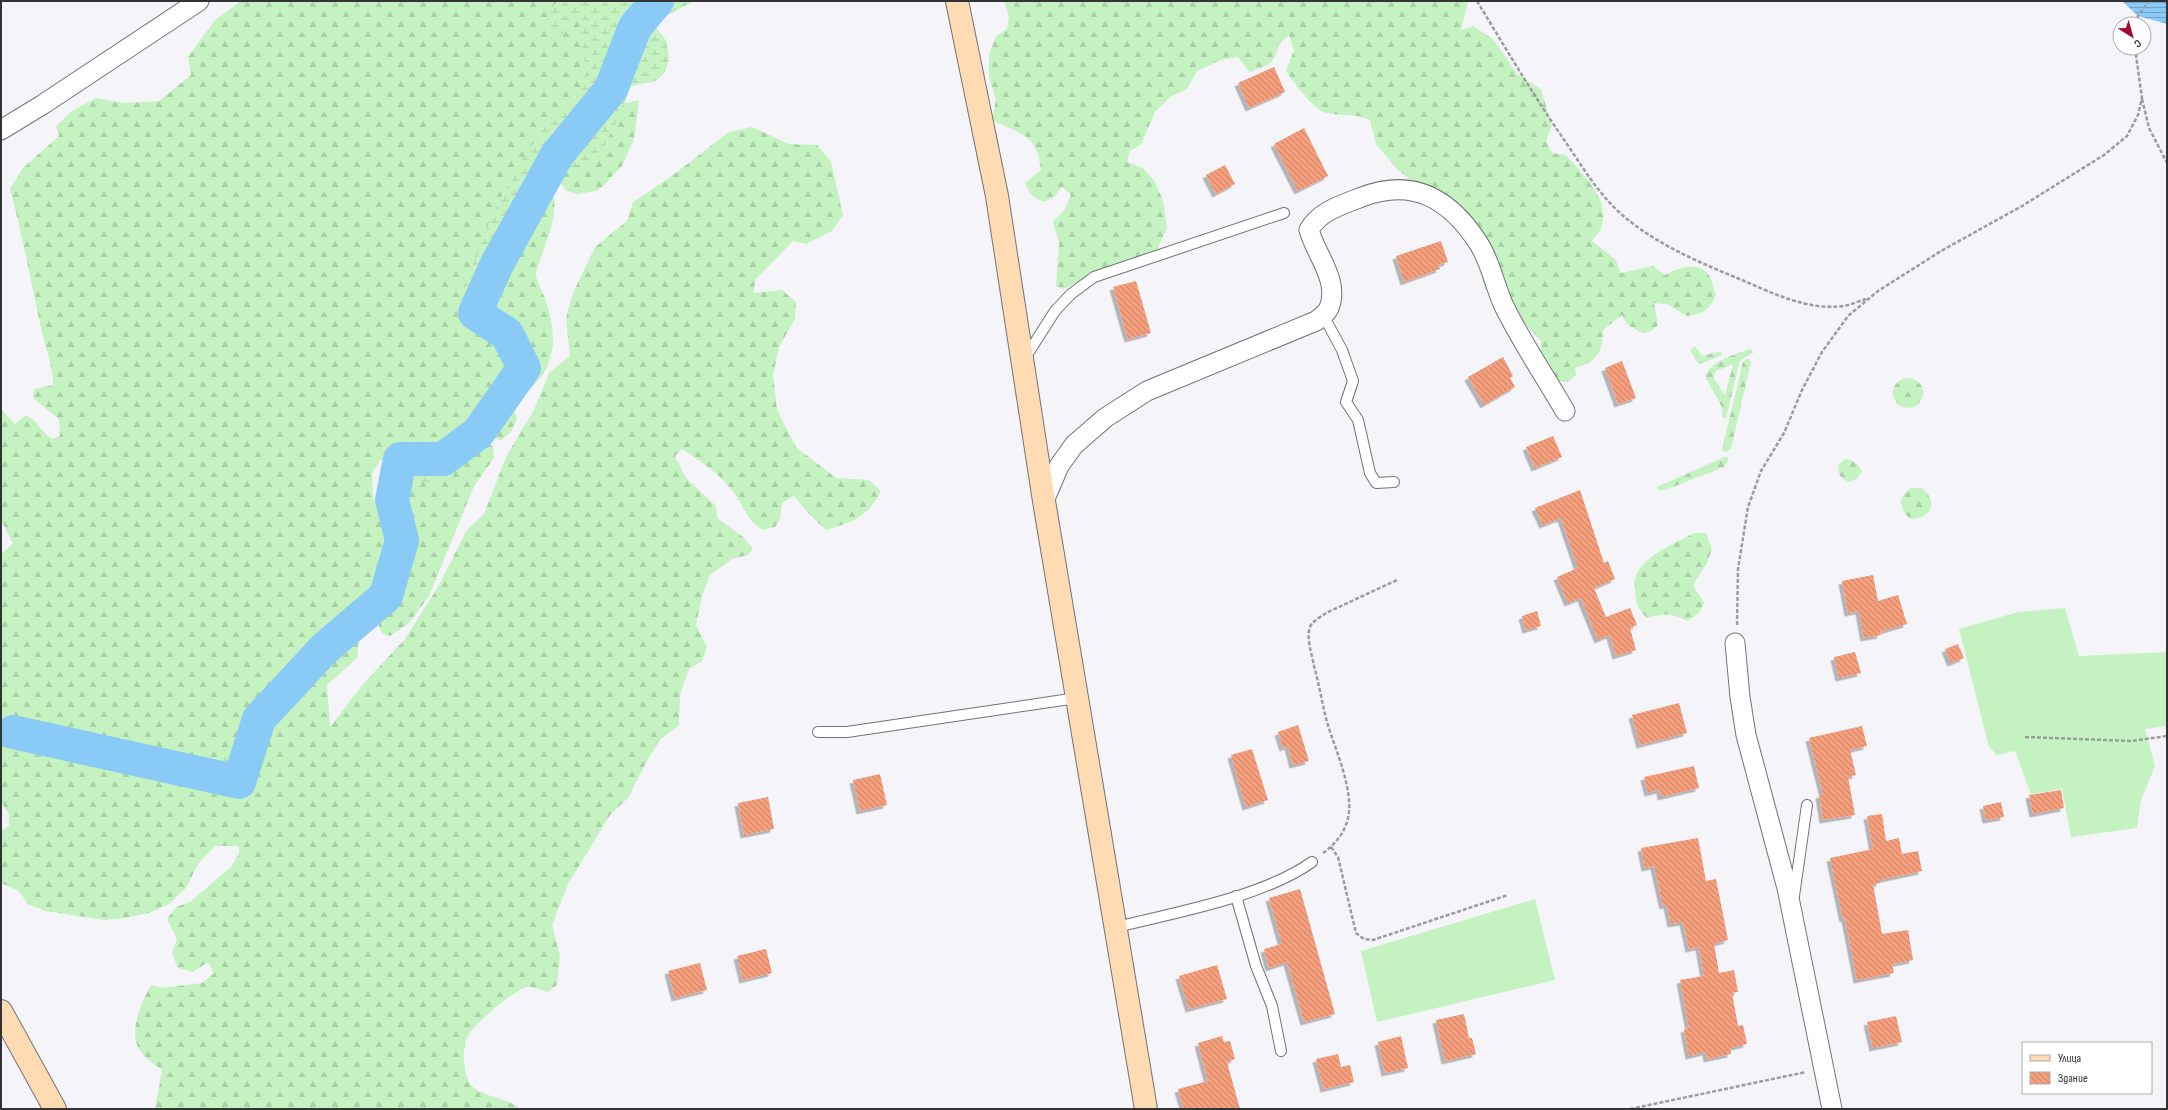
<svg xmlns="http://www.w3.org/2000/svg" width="2168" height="1110" viewBox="0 0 2168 1110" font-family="'Sofia Sans Condensed',sans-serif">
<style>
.forest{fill:url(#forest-firs);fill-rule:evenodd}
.wetland{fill:url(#wetland-marsh)}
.garden{fill:#c5f2c1}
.water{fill:url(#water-rules)}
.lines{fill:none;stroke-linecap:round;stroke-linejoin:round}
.river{stroke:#89cbf6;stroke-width:34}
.building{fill:url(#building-back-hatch);filter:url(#shadow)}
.lane-casing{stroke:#727376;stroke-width:12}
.street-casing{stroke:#727376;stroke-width:21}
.secondary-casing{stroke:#727376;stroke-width:24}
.path{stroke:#9c9c9f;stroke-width:2.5;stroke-dasharray:4 2;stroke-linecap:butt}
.lane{stroke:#fff;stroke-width:10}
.street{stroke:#fff;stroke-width:19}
.secondary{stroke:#fedbb3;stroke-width:22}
</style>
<defs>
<pattern id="forest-firs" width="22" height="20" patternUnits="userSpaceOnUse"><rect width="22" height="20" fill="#c5f2c1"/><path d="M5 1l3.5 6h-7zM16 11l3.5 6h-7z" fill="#aad0a6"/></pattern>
<pattern id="wetland-marsh" width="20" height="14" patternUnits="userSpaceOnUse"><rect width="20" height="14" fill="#c5f2c1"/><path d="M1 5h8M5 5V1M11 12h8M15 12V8" fill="none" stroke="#aad0a6"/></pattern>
<pattern id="water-rules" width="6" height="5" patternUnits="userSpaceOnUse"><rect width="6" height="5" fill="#89cbf6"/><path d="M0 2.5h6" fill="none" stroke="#71a5c8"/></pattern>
<pattern id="building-back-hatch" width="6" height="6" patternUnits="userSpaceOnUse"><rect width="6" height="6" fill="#f49e7c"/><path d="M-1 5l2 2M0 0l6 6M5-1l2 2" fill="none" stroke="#c68166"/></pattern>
<filter id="shadow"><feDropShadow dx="-3.5" dy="3.5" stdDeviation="0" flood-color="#0004"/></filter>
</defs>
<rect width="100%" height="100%" fill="#f4f4f9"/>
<path class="forest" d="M241 1H586L594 75 465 305C473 313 504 338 507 346 522 384 457 437 433 461L380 460 372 473 373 498 398 550 394 579 360 630 357 658 327 685 330 727 364 683 405 639 438 587 467 530 484 514 507 455 534 410 549 373 570 356 566 318 573 293 595 247 627 221 633 202 669 178 729 132 752 127 789 144 817 145 831 162 843 215 832 231 806 244 793 241 756 279 753 293 782 290 796 302 795 319 779 347 773 375 777 410 796 447 836 478 869 480 881 491C868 517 853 522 826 530L808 513 794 496 782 503 780 519 775 527 763 530C745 518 746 509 734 493 721 475 701 461 682 449L675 456 685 477 716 506 717 518 743 537 753 549 748 555 732 559 710 575 702 596 696 625 707 647 702 661 689 669 680 694 679 725 661 739 649 757 628 798 610 815 568 884 552 925 560 956 557 985 547 992C542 990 532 986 527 987 515 989 470 1027 467 1038 462 1052 463 1067 468 1080 474 1097 507 1096 520 1109H155L162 1070C153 1063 138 1054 136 1041 132 1023 143 1000 151 985L162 988 202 983 214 973 208 962 193 972 178 968 172 953 177 939 167 919 176 907 190 902 231 867 239 854V846H215L198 864 186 888 169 904 149 913 125 918 105 920 45 911 28 904 19 891 1 883V831L9 826V814L1 802V554L13 544 1 520V409L15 424 26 415C39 422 40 431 52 439L60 436 59 419 33 398 34 389 53 385C53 364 44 344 40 323 30 278 22 233 10 189L23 168 59 136 56 126 72 111 96 98 124 103 159 101 191 75 188 57 215 20Z
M1004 1H1466L1468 3 1461 30 1473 26 1493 39 1518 75 1541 89 1552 126 1546 141 1552 153 1566 155C1583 175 1611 199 1601 228 1599 233 1594 237 1592 241L1616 260 1621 273 1653 266 1665 275C1678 268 1700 260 1710 277 1713 283 1714 290 1716 295 1709 311 1704 313 1687 316L1667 304 1654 303 1658 325 1651 331 1642 333 1628 325 1622 315 1603 330C1603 352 1597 362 1575 368L1576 375 1568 382 1552 381 1541 364V341L1507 304 1485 289 1482 278 1486 267 1477 234 1397 169 1376 144 1370 120C1355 113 1342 116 1327 113 1315 112 1293 81 1286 71L1294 50 1289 35C1274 47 1281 45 1274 58 1270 66 1257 69 1250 72L1238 57 1221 60 1197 71 1187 89 1170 97 1155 112 1141 144 1130 151 1127 162 1143 168 1155 182 1163 201 1167 228 1157 250 1090 285 1077 282 1064 289 1056 286 1059 243 1053 222 1065 209 1071 195 1062 187 1053 198 1043 202 1031 195 1025 183 1041 170C1037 134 1022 135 992 120L996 99 989 78V55L996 36 1007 29 1009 16Z
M639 100 634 139 622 166 599 190 578 194 566 191 557 177 561 164 623 104Z
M546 183C565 201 547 239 540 260 539 265 535 271 536 275 537 284 543 292 546 301 558 337 557 373 520 395L513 381 524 346 519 333 504 330 489 315 517 211Z
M1695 346 1702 356 1721 351 1722 355 1701 364 1696 361 1690 350Z
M1750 349 1753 351V353L1742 359 1739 363 1726 419 1722 417V407L1705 376C1712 360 1734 355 1750 349ZM1733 364 1725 396 1713 377 1716 371Z
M1746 359H1749L1751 362 1731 449 1725 452 1722 450 1743 362Z
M1893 393a15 15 0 1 1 30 0a15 15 0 1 1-30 0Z
M509 403 514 409 517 419 511 432 501 440 492 438 490 428Z
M478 440 493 446 494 458 474 486 429 596 409 623 390 636 382 633 376 620 381 607 395 592 400 515 401 475Z
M1724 457H1728V461L1724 467 1665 490H1659L1657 487Z
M1845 459C1853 460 1857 463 1862 471L1858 478 1849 482C1840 478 1837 474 1839 464Z
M1911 488H1922C1939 502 1931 519 1910 519 1899 508 1897 497 1911 488Z
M1695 533H1706L1712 549 1707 563 1693 585 1704 603 1699 613 1688 621C1670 613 1665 613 1647 618 1639 611 1635 601 1635 591 1635 587 1634 582 1635 579 1640 557 1676 542 1695 533Z"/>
<path class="wetland" d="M558 1H694L666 16 656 27 667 42 669 59 665 72 656 81 631 86 619 117 604 146 591 159 556 175 532 198 493 299 495 315 516 330 527 346 514 401 500 422 474 448 429 482H408L401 489V506L411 542V570L403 593 353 640 316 655 288 694 246 795 232 800 221 784 223 755 305 647 358 610 390 571 394 547 383 511 379 479 383 468 422 455 460 430 499 386 504 352 474 331 463 319 459 303 492 214 522 159 545 127 580 93 589 71 583 57 578 16 569 19 562 38 551 36C546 20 545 13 558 1Z"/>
<path class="garden" d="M2065 608 2079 656 2167 652V726L2145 729 2155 766 2141 800 2137 828 2071 837 2062 789 2031 794 2015 751 1997 755 1989 747 1959 629 2018 612Z
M1535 899 1555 980 1377 1022 1361 951Z"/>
<path class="water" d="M2122 1H2167V24L2138 16Z"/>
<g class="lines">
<path class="river" d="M13 732 239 782 259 719 324 649 386 596 402 540 392 500 400 459H443L478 433 524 368 507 334 475 313 497 264 557 155 611 89 635 27 657 1"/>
</g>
<path class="building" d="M1274 67 1285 92 1249 108 1238 83Z
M1304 128 1328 176 1298 191 1274 144Z
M1225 165 1235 184 1216 194 1206 175Z
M1441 241 1448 262 1438 265 1440 269 1404 282 1396 256Z
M1136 281 1151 333 1128 339 1113 287Z
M1503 357 1513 376 1510 378 1515 387 1484 405 1468 377Z
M1622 361 1636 398 1618 404 1605 368Z
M1553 436 1562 457 1535 468 1526 447Z
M1580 490 1604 563 1608 561 1615 579 1594 588 1606 617 1630 608 1637 625 1630 628 1636 650 1616 656 1610 635 1598 640 1581 598 1568 603 1557 577 1578 568 1561 518 1543 525 1535 508Z
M1873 575 1878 601 1898 595 1907 624 1880 632 1881 635 1864 638 1859 611 1848 613 1842 581Z
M1537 611 1541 626 1526 630 1522 616Z
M1958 644 1964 658 1951 663 1945 649Z
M1855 652 1861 673 1839 678 1834 657Z
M1679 703 1687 733 1640 745 1632 715Z
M1298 725 1309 761 1293 765 1288 746 1283 748 1278 732Z
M1862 726 1867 746 1850 750 1856 775 1848 777 1855 815 1823 820 1819 795 1823 794 1809 738Z
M1252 749 1268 800 1246 807 1231 755Z
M1694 766 1699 788 1661 797 1660 790 1648 793 1644 777Z
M880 774 887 805 860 811 853 780Z
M2061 790 2064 808 2033 814 2029 795Z
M768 797 774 829 744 835 738 803Z
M2001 802 2004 817 1986 820 1983 806Z
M1882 814 1886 841 1899 838 1902 854 1918 851 1922 871 1880 880V883L1873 884 1882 934 1908 930 1913 960 1892 964 1894 973 1857 980 1845 918 1843 919 1830 858 1873 849 1867 816Z
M1698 838 1706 881 1716 879 1728 940 1714 944 1719 973 1734 970 1738 992 1732 993 1738 1026 1743 1025 1747 1044 1730 1048 1731 1054 1707 1059 1706 1052 1689 1056 1684 1029 1689 1028 1680 980 1704 976 1699 947 1689 949 1683 922 1671 924 1667 905 1663 906 1654 866 1645 868 1641 848Z
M1300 889 1335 1014 1304 1022 1287 962 1269 968 1264 949 1282 944 1269 898Z
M766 949 772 973 743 980 737 956Z
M700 963 707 990 675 998 668 971Z
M1217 965 1227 999 1189 1009 1179 976Z
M1464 1014 1469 1038H1472L1476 1054 1445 1061 1436 1020Z
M1896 1016 1902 1042 1873 1048 1867 1022Z
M1222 1036 1224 1042 1230 1041 1235 1059 1227 1062 1240 1109H1184L1178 1089 1208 1081 1198 1043Z
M1401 1036 1408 1068 1385 1073 1378 1042Z
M1338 1054 1341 1067 1350 1065 1354 1082 1324 1089 1316 1059Z"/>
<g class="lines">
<g class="lane-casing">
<path id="lane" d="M1323 315 1342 350 1353 381 1346 402 1358 420 1370 473 1376 483 1394 482
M1025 358 1055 311 1071 294 1094 277 1284 213
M818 732H847L1077 698
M1236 896 1256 966 1272 1006 1281 1051
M1794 896 1807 805
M1117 927C1176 912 1263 897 1312 862"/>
</g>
<g class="street-casing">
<path id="street" d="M1 130 42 105 199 1
M1044 501 1059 466 1074 445 1105 418 1147 391 1316 321C1320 318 1327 313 1329 308 1340 281 1316 255 1309 230 1319 211 1344 204 1362 197 1414 177 1451 200 1479 244 1491 263 1495 287 1504 306 1521 341 1546 378 1565 411
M1735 643 1740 697 1746 735 1787 888 1832 1109"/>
</g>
<g class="secondary-casing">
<path id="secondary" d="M957 1 997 196 1044 501 1146 1109
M1 1011 55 1109"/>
</g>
<path class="path" d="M1477 1C1506 49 1535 98 1567 144 1585 171 1602 199 1627 219 1660 246 1703 264 1742 280 1772 293 1809 311 1843 306 1851 305 1859 301 1866 299
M2135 24 2138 16 2149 1
M2142 99 2149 128 2167 163
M1737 625 1738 569 1748 507 1761 471 1784 433 1802 390 1822 352 1848 316 1878 291 1941 251 2022 206 2104 155 2127 136 2138 115 2142 98 2135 48
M2025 737 2132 741 2167 736
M1331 847 1338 857 1356 933 1364 939 1373 940 1508 895
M1323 853C1333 846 1343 835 1347 822 1356 793 1335 750 1327 722 1322 703 1319 684 1314 666 1312 654 1306 638 1310 627 1313 620 1321 617 1326 613L1397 580
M1630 1109 1806 1072"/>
<use href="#lane" class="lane"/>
<use href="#street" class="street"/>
<use href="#secondary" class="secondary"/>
</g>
<rect width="2168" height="1110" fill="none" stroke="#333335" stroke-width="4"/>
<rect x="2022" y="1042" width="130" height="52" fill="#ffffff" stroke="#adadae"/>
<rect x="2030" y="1055" width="20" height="6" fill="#fedbb3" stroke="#adadae"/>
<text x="2058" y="1062" font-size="12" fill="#333335">Улица</text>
<rect x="2030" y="1072" width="20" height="12" fill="url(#building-back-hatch)" stroke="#adadae"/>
<text x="2058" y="1082" font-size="12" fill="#333335">Здание</text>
<g transform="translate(2132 36) rotate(143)"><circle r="19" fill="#ffffff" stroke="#adadae"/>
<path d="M0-3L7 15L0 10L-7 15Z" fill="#a4082d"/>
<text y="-6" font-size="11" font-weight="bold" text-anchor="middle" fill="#333335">С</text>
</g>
</svg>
